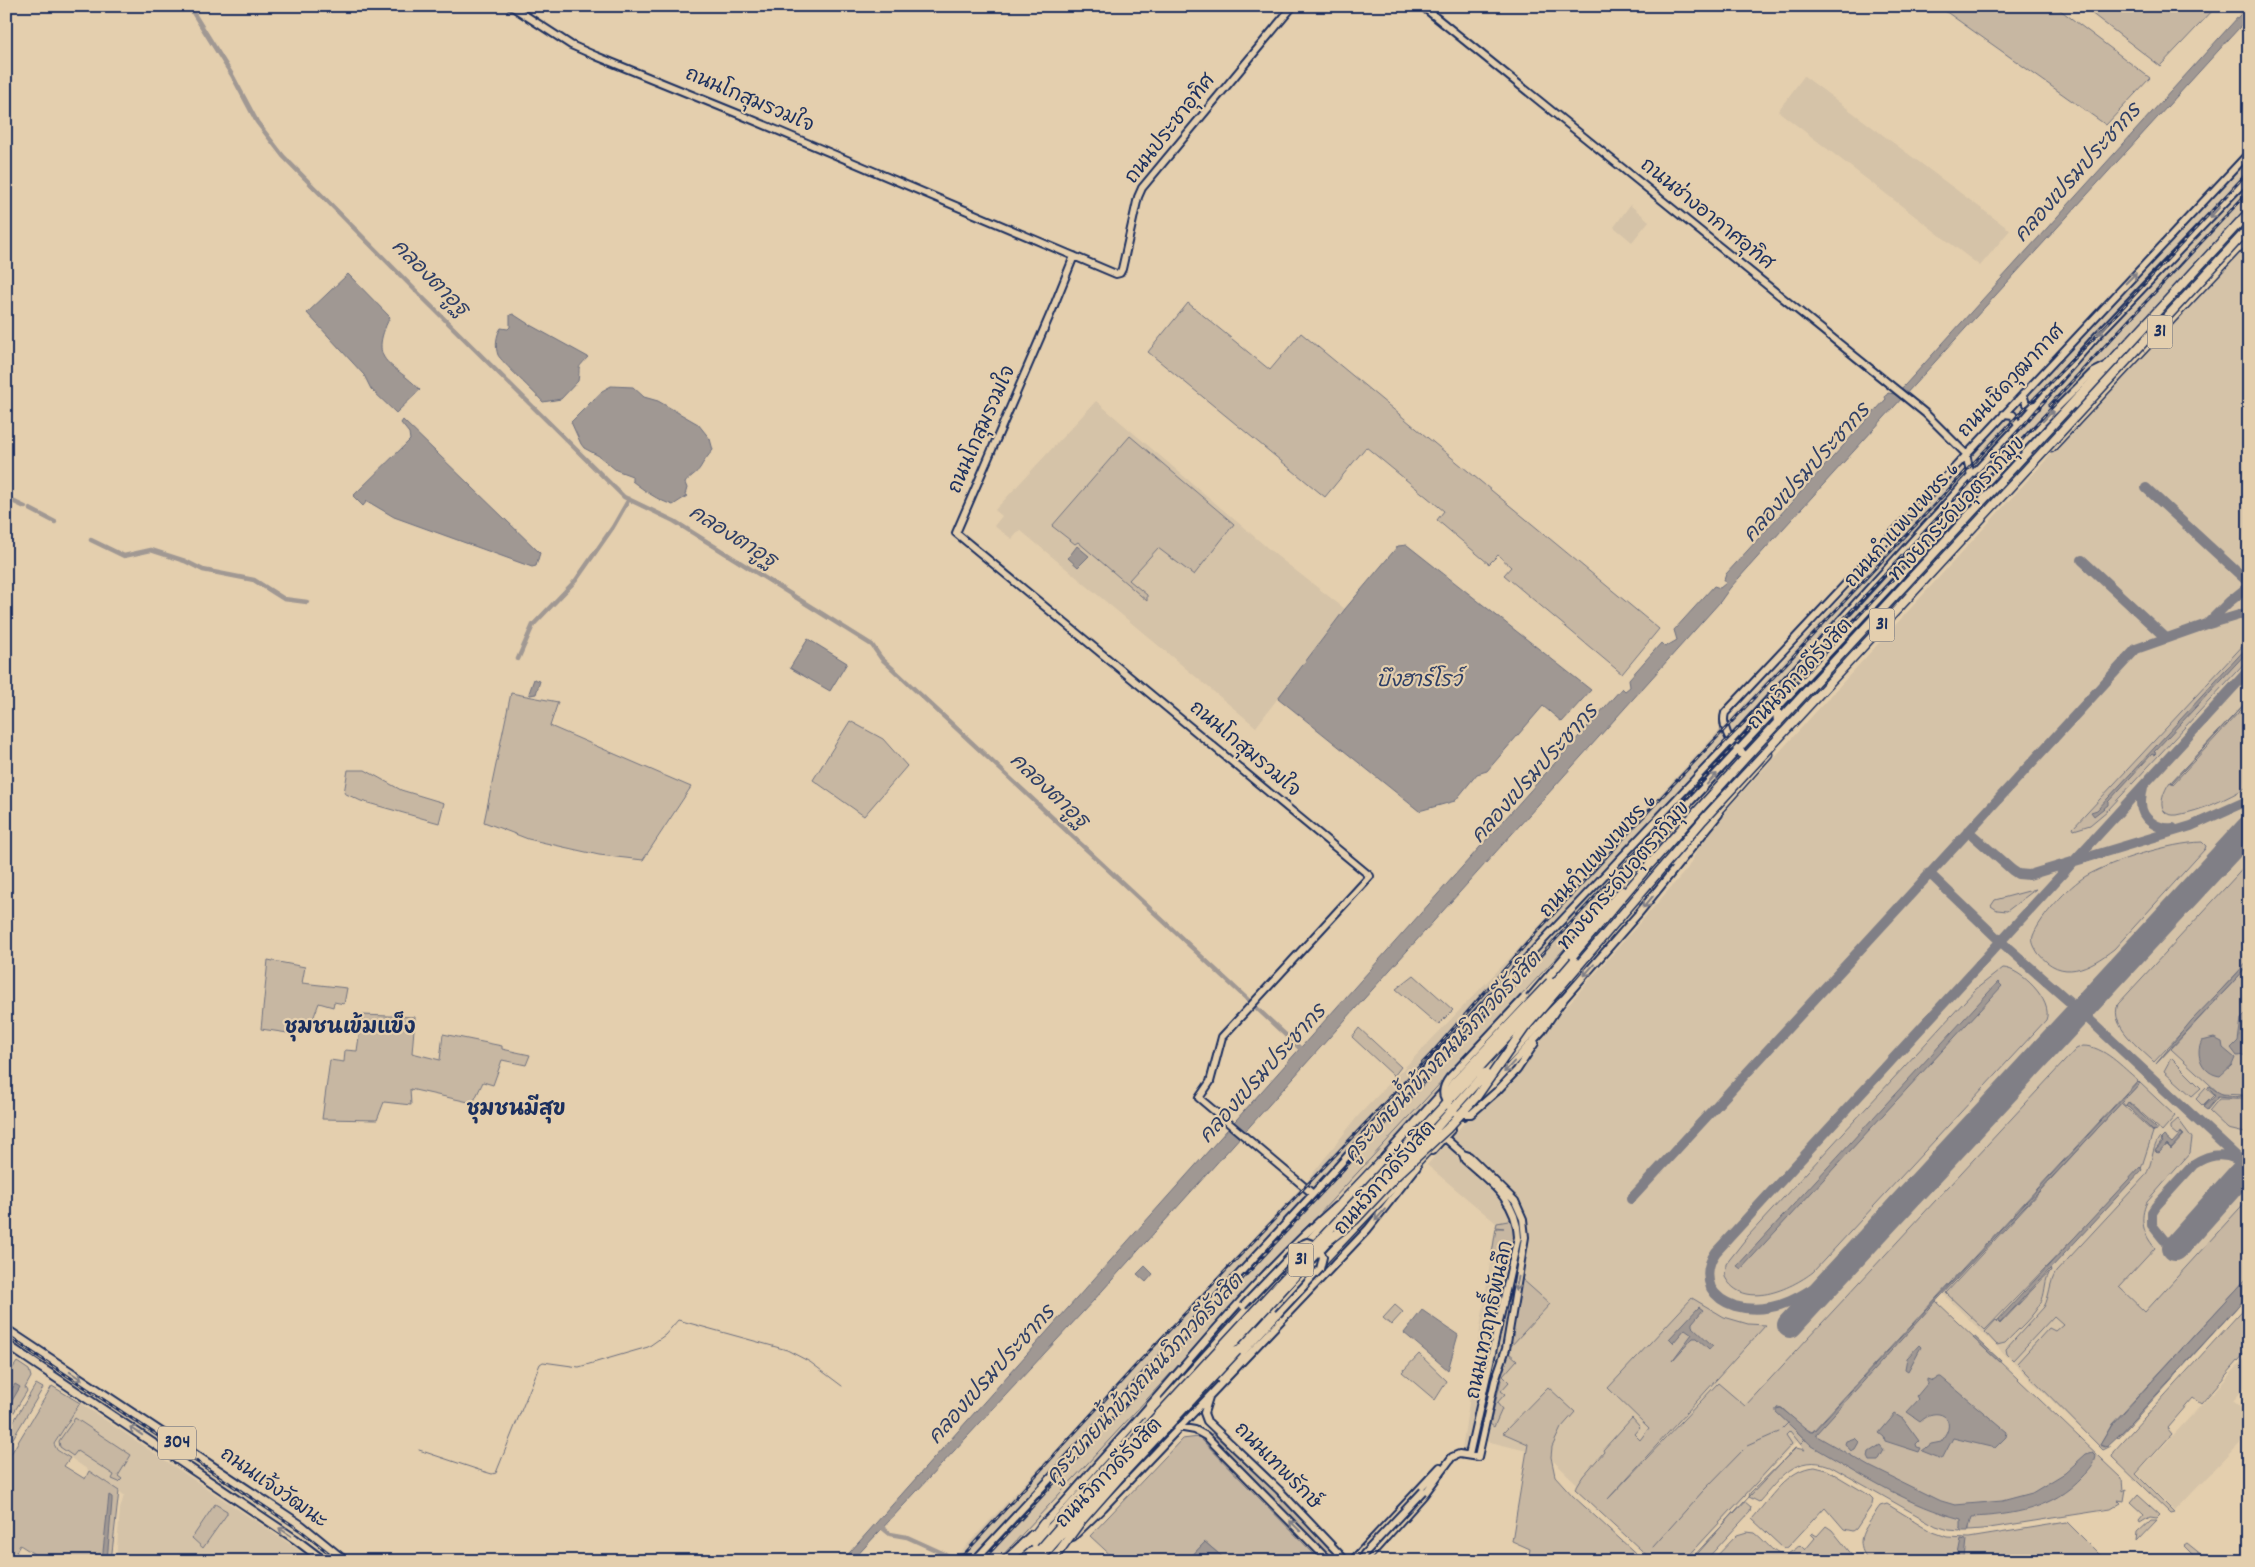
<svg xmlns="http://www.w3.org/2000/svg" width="2255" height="1567" viewBox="0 0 2255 1567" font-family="Dekko,'Playpen Sans Thai',sans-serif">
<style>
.built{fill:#d5c3a8}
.green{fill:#c7b7a2;stroke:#717380}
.water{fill:#a09893;stroke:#6b6e7e}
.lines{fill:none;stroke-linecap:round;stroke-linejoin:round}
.stream{stroke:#6b6e7e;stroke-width:1}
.canal{stroke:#a09893;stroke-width:4.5}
.taxiway{stroke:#807f86;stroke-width:10}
.runway{stroke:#807f86;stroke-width:26}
.secondary-casing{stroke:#1b2f5e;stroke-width:10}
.primary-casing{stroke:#1b2f5e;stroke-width:11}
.highway-casing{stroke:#1b2f5e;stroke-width:11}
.secondary{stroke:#e4cfae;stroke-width:6}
.primary{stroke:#e4cfae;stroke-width:7}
.highway{stroke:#e4cfae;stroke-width:8}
.rail-casing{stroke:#1b2f5e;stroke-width:3}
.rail{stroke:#e4cfae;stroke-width:1;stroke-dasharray:4;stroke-linecap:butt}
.secondary-bridge-casing{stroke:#1b2f5e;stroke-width:10;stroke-linecap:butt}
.highway-bridge-casing{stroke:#1b2f5e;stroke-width:11;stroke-linecap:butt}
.secondary-bridge{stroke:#e4cfae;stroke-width:6}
.highway-bridge{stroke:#e4cfae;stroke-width:8}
.oneway{stroke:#807f86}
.labels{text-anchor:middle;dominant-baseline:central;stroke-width:4.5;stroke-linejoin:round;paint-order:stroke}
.shield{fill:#e4cfae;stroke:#575f76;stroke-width:1}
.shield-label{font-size:19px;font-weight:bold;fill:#1b2f5e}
.street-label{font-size:20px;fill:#1b2f5e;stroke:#e4cfae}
.water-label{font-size:21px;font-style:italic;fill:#2f3f66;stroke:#e4cfae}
.neighbourhood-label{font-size:21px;font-weight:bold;fill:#1b2f5e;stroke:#e4cfae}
</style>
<rect width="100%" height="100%" fill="#e4cfae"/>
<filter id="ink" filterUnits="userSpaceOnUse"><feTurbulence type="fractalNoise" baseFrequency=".02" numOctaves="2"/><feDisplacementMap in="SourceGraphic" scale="10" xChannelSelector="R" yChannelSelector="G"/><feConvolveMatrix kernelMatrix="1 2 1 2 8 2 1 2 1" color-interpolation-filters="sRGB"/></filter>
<g filter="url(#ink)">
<path class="built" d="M1804 76 2010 230 1980 266 1778 111Z
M2249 155V207L2008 462 1759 742 1661 844 1464 1058 1413 1119 1315 1219 1216 1325 1091 1464 1002 1557 996 1554 990 1561H952L1307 1181 1357 1117 1507 961Z
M1630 205 1649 221 1632 242 1614 227Z
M2249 238V1246L2078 1426 1938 1289 1686 1561H1658L1548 1456 1486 1441 1482 1461 1461 1456 1496 1223 1427 1165 1687 869 1709 829Z
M1096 401 1277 556 1345 609 1256 727 1020 530 1012 539 994 526 1002 516 995 510Z
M2249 1354V1383L2233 1401 2249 1414V1433L2175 1511 2137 1474Z
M80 1403 297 1549 311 1561H116L120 1509 124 1495 55 1447 56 1441Z"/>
<path class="green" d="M1938 6H2055L2150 78 2106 125Z
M2082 6H2217L2160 66Z
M1188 303 1270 370 1301 333 1659 629 1622 674 1504 575 1511 567 1498 555 1489 564 1437 520 1444 511 1366 447 1325 497 1148 352Z
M1130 436 1234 524 1194 575 1158 548 1129 580 1147 595V601L1078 542 1075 544 1052 526Z
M2249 639V658L2108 810 2090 825 2074 830 2073 828Z
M511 693 558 702 550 726 691 787 643 860 599 855 528 839 484 822Z
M2249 701V786C2226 799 2204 810 2177 815 2154 817 2162 793 2170 782L2173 784Z
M850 721 883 739 907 766 864 816 813 780Z
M348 770H365L401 790 444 803 439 823 361 801 344 793Z
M2202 842 2206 846 2205 849 2114 949C2089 968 2062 983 2038 953 2035 948 2031 942 2033 936 2040 917 2069 886 2086 876 2114 860 2170 843 2202 842Z
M2249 862V960L2154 1062C2140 1048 2109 1026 2118 1004Z
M2036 889 2007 911 1997 910 1991 906 1995 900Z
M268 960 305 967 302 983 347 988 344 1004 334 1002 333 1007 319 1003 308 1032 291 1027 288 1033 261 1029Z
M2249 965V1090L2244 1095 2220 1094 2171 1049Z
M2003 968C2020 968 2054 1001 2046 1020L1813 1272C1791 1289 1743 1311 1725 1277L1726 1264 1748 1236 1976 989Z
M1414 975 1453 1010 1438 1025 1396 989Z
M362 1015 415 1017 412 1053 440 1060 443 1034 502 1046V1049L530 1055 526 1065 502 1060 493 1085 483 1082 473 1103 410 1089 411 1105 384 1102 377 1120 322 1119 330 1060 344 1062 345 1050 357 1051Z
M1359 1028 1401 1067 1394 1076 1352 1037Z
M2083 1046C2104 1046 2122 1067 2138 1080L1812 1432 1801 1426 1782 1408 1778 1407 1776 1410 1806 1441 1936 1301 2122 1478 2123 1491 2126 1489 2124 1501 2118 1500 2121 1503 2111 1509 1983 1529 1969 1530V1527L1961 1528 1960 1531 1949 1530 1936 1526 1830 1466C1795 1453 1780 1479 1759 1502L1749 1497 1750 1493 1796 1448 1805 1450 1790 1431 1786 1435 1792 1444 1684 1561H1653L1575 1489 1583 1476 1604 1452 1603 1450 1632 1418 1640 1427 1634 1434 1640 1440 1649 1428 1608 1388 1692 1298 1724 1317 1748 1324 1766 1325 1608 1499 1718 1383 1745 1406 2076 1049Z
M2171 1058 2201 1088 2192 1096 2164 1071Z
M2140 1083 2175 1116 2162 1131 2129 1102 2125 1106 2122 1102Z
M2206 1088 2214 1095 2203 1106 2196 1099Z
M2249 1096V1134L2228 1129 2209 1111 2219 1099H2243Z
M2121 1103 2153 1132 2141 1169 1985 1330 1946 1293Z
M2178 1119 2192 1138 2190 1153 2147 1202C2139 1219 2143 1234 2155 1248L2119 1287 2145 1312 2249 1198V1276L2112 1424 2100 1445 2103 1447 2111 1446 2103 1450 2017 1363 2049 1328 2055 1331 2063 1324 2054 1316 2013 1360 2007 1354 2006 1349 2044 1307C2050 1296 2049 1283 2056 1272L2145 1176C2153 1164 2151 1150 2159 1138L2162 1141 2155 1151 2157 1153 2167 1145 2171 1149 2184 1135 2181 1132 2177 1135 2170 1129V1126Z
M1513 1216 1517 1235 1511 1265 1491 1260 1496 1228H1504L1496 1227 1497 1223 1508 1221Z
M2051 1270C2044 1280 2046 1290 2042 1300 2034 1317 2017 1330 2005 1343L1997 1345 1985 1332 1996 1320 2000 1324Z
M1522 1279 1550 1304 1510 1347 1514 1316Z
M2249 1294 2118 1438 2117 1437Z
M2249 1303V1345L2245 1353 2201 1404 2193 1398 2167 1428 2172 1434 2136 1474 2175 1513 2171 1514 2112 1457 2113 1452Z
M1395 1305 1403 1312 1391 1325 1383 1318Z
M1508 1352 1517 1360 1503 1376 1509 1382 1501 1391 1505 1394 1497 1403 1502 1409 1494 1427 1490 1424Z
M1419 1354 1447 1381 1435 1400 1402 1372Z
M17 1362 29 1370 31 1377 25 1388 27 1391 6 1425V1378Z
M36 1384 43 1388 6 1450V1434Z
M52 1386 80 1403 54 1444 57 1450 70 1458 64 1466 85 1479 89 1471 119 1491 111 1561H45L20 1545 16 1552 28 1561H6V1462Z
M1548 1387 1575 1412 1561 1428 1552 1447 1551 1457 1555 1476 1573 1496 1644 1561H1528L1530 1549 1512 1541 1528 1444 1503 1433Z
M75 1418 131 1455 118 1476 122 1479 119 1482 112 1479 114 1475 77 1451 73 1456 60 1447 59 1441Z
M1212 1433 1290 1506 1342 1561H1335L1211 1437Z
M1199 1437 1321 1561H1227L1205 1542 1187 1561H1117L1090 1536 1182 1439Z
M1815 1467 1827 1470 1869 1495 1873 1499 1872 1505 1856 1529 1853 1531 1844 1529 1825 1507 1788 1547 1784 1549 1752 1519C1769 1500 1788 1468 1815 1467Z
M2138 1495 2160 1515 2157 1518 2150 1517 2140 1523 2139 1521 2144 1515 2131 1503Z
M1744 1501 1751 1507 1750 1512 1705 1561H1691Z
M215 1504 227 1511V1514L203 1548 192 1538Z
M1887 1504 1933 1532 1947 1537 1969 1538 2067 1522 2106 1561H1992L1973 1558 1956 1561H1868C1853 1538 1865 1531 1877 1510L1880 1506Z
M2151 1520H2157L2136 1542 2137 1533Z
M1826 1526 1832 1530 1857 1561H1712L1737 1535 1747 1532 1755 1533C1773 1547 1778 1566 1800 1545L1805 1550 1815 1538 1811 1534 1812 1533 1817 1536Z
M2187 1543 2202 1555V1561H2191L2194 1555 2184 1545Z"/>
<path class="water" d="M2248 6 2249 17 1782 530 1730 588 1720 602 1094 1300 852 1561H842L1622 688 1625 691 1630 687 1629 679 1661 643 1665 647 1677 640 1674 630 1714 586 1720 588 1726 583 1724 580 1726 574 1886 399 1885 397 1888 393 1895 394 1905 385Z
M348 274 390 317C366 365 395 362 420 390L396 413 371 389 364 375 307 313Z
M513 314 530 325 588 357C575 371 581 364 578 381L561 399 543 402C536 394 500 360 498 355 495 347 496 335 501 328L508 329 510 327V315Z
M611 386 633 387 644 397 658 401 698 424 710 439 713 450C707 457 704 461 700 468 697 473 689 477 685 483L687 488 685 495 687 496 673 505C657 500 645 491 632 481V476L616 470 599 456 584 448 581 444 571 422 602 391Z
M403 420 540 553 536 566 532 567 394 517 367 501 363 506 353 496 410 440 409 433 401 423Z
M1407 545 1591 690 1562 722 1543 706 1487 771 1477 774 1455 801 1419 811 1278 698 1345 609 1398 546Z
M1077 546 1089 556 1078 567 1068 558Z
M808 639 847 663 830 691 790 668Z
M2249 645V650L2154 752 2156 753 2154 755 2152 754 2108 802V805L2094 816 2091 812 2097 810Z
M534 679 540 681 536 694 530 695 529 693Z
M2249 699 2172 783 2171 782Z
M2249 961V965L2156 1064 2191 1021Z
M1998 982 2002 986 1741 1269 1737 1266Z
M2249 1011V1049L2245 1055 2237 1056 2231 1048 2238 1041 2241 1019Z
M2214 1038 2222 1042 2223 1048 2235 1058 2232 1065 2220 1076C2203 1074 2194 1055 2202 1041Z
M2138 1081 2140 1083 1939 1298 1815 1435 1871 1467 1938 1500 1955 1505 2002 1501 2032 1493 2065 1473 2086 1454 2093 1452 2096 1455C2096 1463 2088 1471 2082 1477 2053 1509 2013 1515 1972 1517L1968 1531H1961V1519C1911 1506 1869 1479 1824 1453L1812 1446 1776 1412V1409L1781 1408 1810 1432H1813Z
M2210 1086C2219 1095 2238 1102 2249 1091V1094L2237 1099 2218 1097 2207 1110 2203 1107 2215 1096 2208 1087Z
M2128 1102 2156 1128V1130L2153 1131 2126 1105Z
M2181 1133 2183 1135 2171 1148 2167 1144 2159 1153 2155 1151 2163 1142 2161 1139 2164 1136 2172 1143Z
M2140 1167 2142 1170 2000 1323 1997 1321Z
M1145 1266 1153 1274 1146 1282 1137 1274Z
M2249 1276V1294L2121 1433 2106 1447 2100 1445 2112 1425Z
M1699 1307 1703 1310 1692 1323V1326L1713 1346 1709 1349 1697 1338H1693L1672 1361 1692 1334 1685 1329 1673 1343 1669 1339Z
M1422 1310 1458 1335 1448 1370 1404 1333Z
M1974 1336 2001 1361 1999 1362 1973 1338Z
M1919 1345 1921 1347 1908 1371 1905 1369 1907 1358Z
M1939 1377H1941L2007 1432 2006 1437 1995 1448 1953 1438 1942 1459 1922 1451 1931 1444 1941 1442C1961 1417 1936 1405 1920 1421L1907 1412 1919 1399 1917 1396 1927 1384V1379L1933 1381Z
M15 1384 20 1387 6 1411V1400Z
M1895 1414 1903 1419 1919 1441 1916 1444 1917 1447 1921 1448 1919 1452 1885 1441 1884 1437 1879 1433Z
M1855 1438 1859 1442 1855 1449 1851 1451 1845 1444 1846 1441Z
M1880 1445 1884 1450 1878 1461H1870L1868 1457 1869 1452Z
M109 1495 112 1497V1501L107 1561H102Z
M1961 1539 1966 1540 1964 1558 1957 1559Z
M1205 1542 1227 1561H1187Z"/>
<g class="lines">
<path class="stream" d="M1790 702 1879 606
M1744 752 1773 720
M1606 903 1740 757
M1456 1066 1588 923
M1321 1212 1447 1076
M1292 1243 1311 1222
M1783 1428 1788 1423
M1801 1443 1805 1439
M419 1450 482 1471 492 1474 496 1473 540 1364 543 1362 579 1367 648 1347 665 1335 678 1320 787 1350 810 1362 842 1386
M1653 1547 1703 1491 1747 1446 1779 1432
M1001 1557 1209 1332
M1689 1561 1795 1448
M1937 1561 1958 1553"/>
<path class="canal" d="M189 6 232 75 257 122 283 156 420 295 624 497 674 521 872 645 881 658 1305 1053
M6 498 25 507
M30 509 55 522
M91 540 124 556 151 550 185 561 203 570 254 580 284 599 307 602
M518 659 533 625 576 580 613 527 629 499
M879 1525 890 1534 907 1537 960 1561"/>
<path class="taxiway" d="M2146 488 2249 583
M2082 560 2166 638
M2209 624 2249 612
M2143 787C2142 792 2141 798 2141 803 2141 820 2159 830 2173 828
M1968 831 2012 870 2018 874 2029 875 2191 826 2249 800
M1929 873 2000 941 2080 1011 2249 1168
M1631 1199 2136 649 2207 624 2229 602 2249 586
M2164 1240 2152 1225V1212L2156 1206 2194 1164C2208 1155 2221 1152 2236 1159
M1844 1267C1812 1290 1777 1318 1735 1306 1726 1303 1716 1297 1711 1288 1706 1275 1708 1263 1716 1252L2249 670"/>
<path class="runway" d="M2175 1248 2249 1165
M1790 1325 2249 828"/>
<g class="secondary-casing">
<path id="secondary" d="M511 6 571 45 596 56 741 115 1116 274 1120 273 1122 269 1138 197 1142 188 1293 6
M1422 6 1925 413 1966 454 1971 476
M1074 256 1053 308 956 533 1370 876 1222 1037 1210 1082 1199 1098 1313 1194
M2023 394 2026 404 2037 406
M2004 414 2013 415 2018 426
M1738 750C1730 742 1721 726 1725 713L2249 153
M1526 1002 1593 923 1604 895 1648 847 2042 423 2092 373 2104 367
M1497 1091 1517 1070 1535 1043
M1464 1116 1542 1031 1562 1001 1639 913 1719 814
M1432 1151 1452 1129
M1463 1154 1465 1160C1490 1182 1517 1201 1518 1237L1469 1455
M1384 1157 1446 1088
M1219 1378 1278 1314
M1209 1397 1204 1413 1207 1421 1279 1490 1346 1561
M1178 1427 1195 1430 1206 1436 1329 1561
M1041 1526C1064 1505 1083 1480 1103 1458 1180 1374 1250 1281 1336 1206
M1073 1537 1103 1508 1368 1229 1417 1167
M974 1561 1313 1194 1535 949 1730 742 1971 476 2018 426 2096 337 2249 177
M1004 1561 1032 1534
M1352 1561 1440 1467
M1365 1561 1423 1496 1452 1457 1459 1454 1478 1457 1495 1381 1506 1349 1525 1237 1523 1219 1515 1201 1469 1156 1463 1154 1444 1137"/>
</g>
<g class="primary-casing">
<path id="primary" d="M6 1329 301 1525 345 1561
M6 1344 295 1539 324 1561"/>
</g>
<g class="highway-casing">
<path id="highway" d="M2077 405 2150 325
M2051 448 2249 236
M1777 709 1778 723
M1738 750 1746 757
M1671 863 1768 754
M1593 923 1622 891
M1547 986 1650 864 1746 757 2249 212
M1506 1059 1562 1001
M1485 1073 1510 1044
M1237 1351 1434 1144
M1148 1415 1157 1399
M1029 1552 1329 1219 1343 1201 1380 1162 1398 1148 1477 1064
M1010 1561 1028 1544 1044 1523"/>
</g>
<use href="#secondary" class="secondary"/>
<use href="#primary" class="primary"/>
<use href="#highway" class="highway"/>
<g class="rail-casing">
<path id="rail" d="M2049 406 2249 191
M1792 688 2057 402
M1718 749 1800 666 2030 418 2070 371
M6 1335 301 1531 339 1561
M958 1561 1138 1363 1432 1053 1534 935 1667 791 2022 411 2099 333 2249 171
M982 1561 1794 681"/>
</g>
<use href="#rail" class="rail"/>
<g class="secondary-bridge-casing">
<path id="secondary-bridge" d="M1497 1091 1471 1114H1457C1444 1104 1438 1092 1449 1078L1524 998
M1243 1306 1302 1244 1307 1242 1318 1246 1323 1257 1320 1269 1278 1314
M1361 1561 1364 1554 1423 1491"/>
</g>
<g class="highway-bridge-casing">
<path id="highway-bridge" d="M1447 1100 1449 1091 1453 1084 1550 982
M1343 1224 1393 1169 1436 1128 1485 1073
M1329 1240 1355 1220 1397 1175 1447 1129 1477 1096 1524 1029 1703 820 2249 228
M1021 1561 1035 1549
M1030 1561 1139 1436 1524 1019 1574 961
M1038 1561 1145 1439 1332 1236
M1052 1561 1081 1521 1118 1479 1237 1351"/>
</g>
<use href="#secondary-bridge" class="secondary-bridge"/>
<use href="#highway-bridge" class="highway-bridge"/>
</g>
<defs><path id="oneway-shaft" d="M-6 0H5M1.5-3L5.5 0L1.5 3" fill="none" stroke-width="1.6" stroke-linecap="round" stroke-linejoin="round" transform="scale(1.25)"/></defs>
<g class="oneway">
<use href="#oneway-shaft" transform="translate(2215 212) rotate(133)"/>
<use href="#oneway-shaft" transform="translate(2131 278) rotate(-45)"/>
<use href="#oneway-shaft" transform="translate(2103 329) rotate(134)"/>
<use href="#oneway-shaft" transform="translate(2048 416) rotate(-46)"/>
<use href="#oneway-shaft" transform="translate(1712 779) rotate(-47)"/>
<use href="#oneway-shaft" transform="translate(1648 902) rotate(130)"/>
<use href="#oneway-shaft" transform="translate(1589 970) rotate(131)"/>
<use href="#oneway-shaft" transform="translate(1509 1067) rotate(133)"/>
<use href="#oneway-shaft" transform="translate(1380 1215) rotate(131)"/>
<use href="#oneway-shaft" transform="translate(1517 1284) rotate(102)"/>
<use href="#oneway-shaft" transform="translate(76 1376) rotate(34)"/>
<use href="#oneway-shaft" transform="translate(136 1431) rotate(-146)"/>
<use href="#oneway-shaft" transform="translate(1295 1526) rotate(-135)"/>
<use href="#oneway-shaft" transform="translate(285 1532) rotate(-146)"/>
</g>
</g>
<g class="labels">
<g class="shield">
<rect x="2147.5" y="315.5" width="25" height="33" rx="4"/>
<rect x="1869.5" y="608.5" width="25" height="33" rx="4"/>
<rect x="1288.5" y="1243.5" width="25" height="33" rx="4"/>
<rect x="158" y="1426.5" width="38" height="33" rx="4"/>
</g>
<g class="shield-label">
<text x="2160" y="332">31</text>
<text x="1882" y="625">31</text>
<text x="1301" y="1260">31</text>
<text x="177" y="1443">304</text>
</g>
<g class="street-label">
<text transform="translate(749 101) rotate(23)">ถนนโกสุมรวมใจ</text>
<text transform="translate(1171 130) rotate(-52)">ถนนประชาอุทิศ</text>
<text transform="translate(1706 215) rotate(39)">ถนนช่างอากาศอุทิศ</text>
<text transform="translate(2012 382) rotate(-47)">ถนนเชิดวุฒากาศ</text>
<text transform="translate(983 430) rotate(-66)">ถนนโกสุมรวมใจ</text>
<text transform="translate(1958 510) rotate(-47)">ทางยกระดับอุตราภิมุข</text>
<text transform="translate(1903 526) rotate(-48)">ถนนกำแพงเพชร 6</text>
<text transform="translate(1801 675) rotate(-47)">ถนนวิภาวดีรังสิต</text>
<text transform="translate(1244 750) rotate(40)">ถนนโกสุมรวมใจ</text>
<text transform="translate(1599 857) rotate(-47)">ถนนกำแพงเพชร 6</text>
<text transform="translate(1625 877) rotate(-49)">ทางยกระดับอุตราภิมุข</text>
<text transform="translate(1386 1179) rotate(-49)">ถนนวิภาวดีรังสิต</text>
<text transform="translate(1491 1320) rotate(-78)">ถนนเทวฤทธิ์พันลึก</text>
<text transform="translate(1277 1467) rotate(45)">ถนนเทพรักษ์</text>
<text transform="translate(1110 1474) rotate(-46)">ถนนวิภาวดีรังสิต</text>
<text transform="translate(273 1489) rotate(35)">ถนนแจ้งวัฒนะ</text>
</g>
<g class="water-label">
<text transform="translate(2079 174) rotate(-48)">คลองเปรมประชากร</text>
<text transform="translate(429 279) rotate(45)">คลองตาอูฐ</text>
<text transform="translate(1808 474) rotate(-48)">คลองเปรมประชากร</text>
<text transform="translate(732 538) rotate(32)">คลองตาอูฐ</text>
<text x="1419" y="682">บึงฮาร์โรว์</text>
<text transform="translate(1536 775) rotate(-48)">คลองเปรมประชากร</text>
<text transform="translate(1048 792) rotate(43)">คลองตาอูฐ</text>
<text transform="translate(1444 1058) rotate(-47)">คูระบายน้ำข้างถนนวิภาวดีรังสิต</text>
<text transform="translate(1264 1075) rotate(-48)">คลองเปรมประชากร</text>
<text transform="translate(993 1376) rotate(-48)">คลองเปรมประชากร</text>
<text transform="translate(1146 1380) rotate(-47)">คูระบายน้ำข้างถนนวิภาวดีรังสิต</text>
</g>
<g class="neighbourhood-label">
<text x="350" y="1029">ชุมชนเข้มแข็ง</text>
<text x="516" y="1111">ชุมชนมีสุข</text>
</g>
</g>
<rect width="2255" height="1567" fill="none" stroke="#e4cfae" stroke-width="25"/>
<rect x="12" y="12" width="2230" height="1542" fill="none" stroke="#1b2f5e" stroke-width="2" filter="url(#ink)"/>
</svg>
